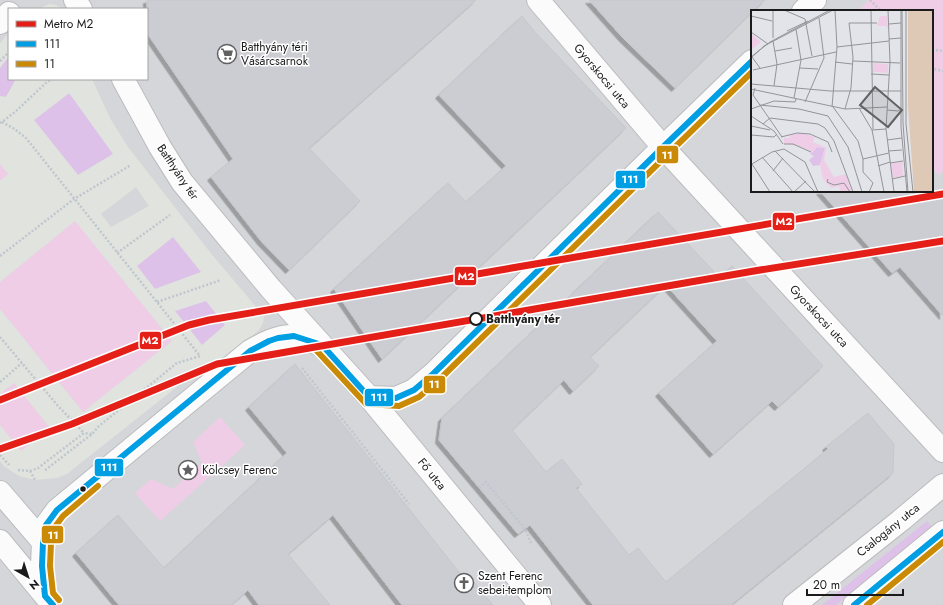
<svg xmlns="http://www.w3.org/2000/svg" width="943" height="605" viewBox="0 0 943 605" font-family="Jost,sans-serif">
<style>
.residential{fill:#d5d6d9;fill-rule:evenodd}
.grass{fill:#dec1e9}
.park{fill:#f0cde7}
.plaza{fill:#e1e3de;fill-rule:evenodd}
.building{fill:#cccdd3;stroke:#c5c7cd;filter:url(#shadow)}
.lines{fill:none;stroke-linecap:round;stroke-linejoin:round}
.minor-casing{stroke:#bcbcbf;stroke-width:24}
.path{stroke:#bec7ce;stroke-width:2.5;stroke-dasharray:2 2;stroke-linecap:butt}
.minor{stroke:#fbfbfc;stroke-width:22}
.bus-1-casing{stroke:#fff;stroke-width:9}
.bus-2-casing{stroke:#fff;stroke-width:9}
.bus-1{stroke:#009ee3;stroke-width:6}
.bus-2{stroke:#cb8a05;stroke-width:6}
.metro-1-casing{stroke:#fff;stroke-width:10}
.metro-1{stroke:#e41f18;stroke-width:7}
.stop-dot{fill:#fff;stroke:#1b1b1b;stroke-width:2}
.bus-dot{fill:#1b1b1b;stroke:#fff;stroke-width:1.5}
.labels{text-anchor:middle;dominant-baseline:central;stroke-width:3;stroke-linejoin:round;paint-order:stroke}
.poi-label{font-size:12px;fill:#1b1b1b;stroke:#fff;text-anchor:start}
.street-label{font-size:12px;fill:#1b1b1b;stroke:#fff}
.stop-label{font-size:12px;font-weight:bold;fill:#1b1b1b;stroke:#fff;text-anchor:start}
.inset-road{fill:none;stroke:#939497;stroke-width:1}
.view{fill:#616163;fill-opacity:0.15;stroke:#616163;stroke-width:2}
.inset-edge{fill:none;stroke:#1b1b1b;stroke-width:2}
.line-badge{stroke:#fff;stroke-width:1.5}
.badge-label{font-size:11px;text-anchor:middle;font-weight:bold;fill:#fff}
</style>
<defs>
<filter id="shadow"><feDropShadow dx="-3.5" dy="3.5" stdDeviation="0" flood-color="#0004"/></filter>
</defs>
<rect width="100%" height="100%" fill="#e3e4ea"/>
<path class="residential" d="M0 0H943V605H0ZM9 9H147V79H9ZM752 11H932V191H752Z"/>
<path class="grass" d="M9 56V79H16L6 97 0 96V68Z
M70 93 113 154 78 175 34 120Z
M173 237 202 272 155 289 137 266Z
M206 301 225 325 202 345 175 311Z
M927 521 932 527 836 605H822Z"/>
<path class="park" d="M869 0H943V171L939 175 932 168V11H858Z
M0 164 8 174 0 181Z
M75 221 172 341 83 412 0 309V282Z
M14 383 50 428 21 451 0 425V394Z
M220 417 245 445 160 521 135 493 151 479 173 489 202 463 193 442Z"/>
<path class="plaza" d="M50 4 56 5 62 9H41L44 6Z
M9 33V56L0 68V43Z
M16 79H92L111 120 128 147 184 219 213 256 258 309 264 317 263 323 259 330 234 352 198 370 67 474 57 478 35 480 19 476 4 466 0 461V425L21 451 50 428 14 383 0 394V309L83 412 172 341 75 221 0 282V181L8 174 0 164V96L6 97ZM69 93 113 154 78 175 34 120ZM136 187 149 206 111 227 101 214ZM173 237 201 272 155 289 137 266ZM206 301 225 325 202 345 175 311Z"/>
<path class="building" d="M147 0H476L309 148 360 201 289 270 261 241 211 177 233 159 147 33Z
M589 0H765L753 11H752V12L675 88 623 38Z
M522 16 535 32 626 128 382 359 334 289 448 183 466 202 506 166 439 95Z
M820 191H943V316L900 267 892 273Z
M658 212 719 277 732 266 823 366 778 407 772 401 713 454 659 393 717 341 666 285 590 357 599 366 573 391 564 380 512 430 546 472 562 459 582 484 576 488 629 555 638 548 666 582 805 468 828 449 826 447 868 413 894 444 893 473 731 605H593L530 525 518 534 439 440 442 418Z
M295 364 462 576 466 573 493 605H402L333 515 288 554 330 605H259L248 590 231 605H119L76 553 118 515 164 568 287 453 249 407Z"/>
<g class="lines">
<g class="minor-casing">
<path id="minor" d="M75 0 81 9
M538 0 663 147 943 451
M803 11 815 0
M0 23 9 13
M123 79 160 147 182 182 271 289 369 397 540 605
M369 397 396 398 414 390 433 374 663 147 752 61
M0 492 43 542
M0 541 47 598
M45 596 42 566 43 542 46 525 57 510 250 351C264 343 277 336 293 336 300 336 313 342 321 345
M794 605 900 521 943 485
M854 605 943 532"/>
</g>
<path class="path" d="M870 0 881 11
M932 51 938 50 943 51
M0 61 9 52
M932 66 934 69 943 71
M2 122 13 128 26 138 200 356 177 363 99 426 92 434 44 471
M0 123 2 122 15 112 48 81 53 79
M117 253 170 215
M0 256 74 199 131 165
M157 302 221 280
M0 337 58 406 84 433
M302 368 409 504
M0 382 22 363
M0 455 9 465
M18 470 30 471 38 468 84 433 92 434
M30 471 35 480
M479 488 486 482 525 529 531 543"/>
<use href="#minor" class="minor"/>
<g class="bus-1-casing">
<path id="bus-1" d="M53 605 45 596 42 566 43 542 46 525 57 510 250 351 269 341 278 338 294 336 322 345 369 397 396 398 414 390 433 374 663 147 752 61
M854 605 943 532"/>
</g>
<g class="bus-2-casing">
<path id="bus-2" d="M316 350 366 404 399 406 419 397 439 380 669 153 752 72
M59 600 53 593 50 566 51 543 54 528 63 516 98 486
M867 605 943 542"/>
</g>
<use href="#bus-1" class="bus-1"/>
<use href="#bus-2" class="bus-2"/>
<g class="metro-1-casing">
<path id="metro-1" d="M0 400 189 325 209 320 943 194
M0 449 72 424 217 364 754 271 943 241"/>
</g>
<use href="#metro-1" class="metro-1"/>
</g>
<defs>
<g id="supermarket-ring" transform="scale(1)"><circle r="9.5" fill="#fff" stroke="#616163" stroke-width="1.5"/><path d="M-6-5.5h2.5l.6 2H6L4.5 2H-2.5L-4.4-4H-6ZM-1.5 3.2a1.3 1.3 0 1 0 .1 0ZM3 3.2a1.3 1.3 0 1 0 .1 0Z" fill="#616163"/></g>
<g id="sight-ring" transform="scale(1)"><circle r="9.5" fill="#fff" stroke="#616163" stroke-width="1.5"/><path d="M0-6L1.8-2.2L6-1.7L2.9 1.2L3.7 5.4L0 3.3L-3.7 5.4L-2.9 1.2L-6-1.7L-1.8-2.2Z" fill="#616163"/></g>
<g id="church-ring" transform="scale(1)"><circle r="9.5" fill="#fff" stroke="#616163" stroke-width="1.5"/><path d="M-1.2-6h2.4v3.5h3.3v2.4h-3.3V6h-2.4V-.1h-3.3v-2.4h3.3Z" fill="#616163"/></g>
</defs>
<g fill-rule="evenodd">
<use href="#supermarket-ring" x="227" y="54"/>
<use href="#sight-ring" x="188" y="470"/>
<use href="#church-ring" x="464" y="583"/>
</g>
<circle class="stop-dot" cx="476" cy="319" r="6"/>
<circle class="bus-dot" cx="83" cy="489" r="3.5"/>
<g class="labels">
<g class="poi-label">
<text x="241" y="47">Batthyány téri<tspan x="241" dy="14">Vásárcsarnok</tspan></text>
<text x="202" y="470">Kölcsey Ferenc</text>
<text x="478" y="576">Szent Ferenc<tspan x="478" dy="14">sebei-templom</tspan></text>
</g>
<g class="street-label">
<text transform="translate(602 76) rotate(50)">Gyorskocsi utca</text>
<text transform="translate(178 172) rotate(56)">Batthyány tér</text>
<text transform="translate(819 316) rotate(47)">Gyorskocsi utca</text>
<text transform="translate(432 474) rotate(51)">Fő utca</text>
<text transform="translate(888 530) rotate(-39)">Csalogány utca</text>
</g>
<g class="stop-label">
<text x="486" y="319">Batthyány tér</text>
</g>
</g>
<g transform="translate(751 10)">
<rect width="182" height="182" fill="#e3e4ea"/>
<path d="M66 137 74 138 69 155 62 156 58 150 63 146 59 144Z" fill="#dec1e9"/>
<path d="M129 6H136L137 19 135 16H126ZM0 24 10 32 0 40ZM122 53 137 54V63L122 62ZM50 123 64 127 62 132 74 137 75 139 73 150 80 162 83 167 95 164 101 182H89L88 176 80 178 72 169 69 155 74 138 66 137 62 142 48 136 33 134V128H39V125ZM151 152 152 166 142 168 140 153Z" fill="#f0cde7"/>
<path d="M157 0H182V182H163L157 97Z" fill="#dec9b6"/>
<path class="inset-road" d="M33 0 54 9M120 0 122 119M137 0 139 52 135 119 143 182M150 0V117L156 182M151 0 152 113 157 182M155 0V114L162 182M0 6 21 11M54 9 61 46M138 14 150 13M36 21 57 11M0 22 17 34M22 28V0M138 29 150 28M22 31 26 54 23 76M86 37 138 31M24 41 41 38M0 47 19 32 79 0M1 47 9 58M0 48 13 36 82 0M102 51 149 53M84 52 101 54M49 58 67 59M2 60 85 42M120 64 138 65M0 74 79 81H150M4 78 2 85 31 127M0 79 94 99 136 97M43 88 50 50 45 19M54 92 73 48 68 8M9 95 48 99 77 106 97 137 111 182M81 97 86 37 84 0M82 97 107 131 112 149V162L122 173 118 182M108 98 121 120 133 182M0 99 23 91 44 92 45 89M94 99 100 78 102 47 98 13H126M136 100 147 101 150 99M0 106 23 121 32 134M12 114 19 108 67 114 74 118 83 131 102 182M0 116 19 120M121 120 135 119M0 125 23 127 26 124M30 127 46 123 59 124 77 132 81 142M136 130 151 128M33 134H42L60 142M33 139 54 152 67 182M24 141 64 182M137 141 151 140M11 147 42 182M112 149 138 143M139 153 152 151M127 156 139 152M22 161 32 148M77 169 76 172 83 175 93 173 99 182M141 169 154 166M19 182 1 154 21 142 33 139M43 182 55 171"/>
<path class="view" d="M124 77 151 100 137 117 109 95Z"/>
<rect width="182" height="182" class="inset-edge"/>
</g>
<g class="line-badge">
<rect x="656" y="145" width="23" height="19" rx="4" fill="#cb8a05"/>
<rect x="615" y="170" width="31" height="19" rx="4" fill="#009ee3"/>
<rect x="772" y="212" width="23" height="19" rx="4" fill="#e41f18"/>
<rect x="454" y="266" width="23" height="20" rx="4" fill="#e41f18"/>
<rect x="139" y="331" width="23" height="19" rx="4" fill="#e41f18"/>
<rect x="423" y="375" width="23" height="19" rx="4" fill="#cb8a05"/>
<rect x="364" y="388" width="30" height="19" rx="4" fill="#009ee3"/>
<rect x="94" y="458" width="30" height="19" rx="4" fill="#009ee3"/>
<rect x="41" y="525" width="23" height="19" rx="4" fill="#cb8a05"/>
</g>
<g class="badge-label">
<text x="667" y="159">11</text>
<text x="630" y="183">111</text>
<text x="784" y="225">M2</text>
<text x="466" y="280">M2</text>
<text x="150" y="344">M2</text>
<text x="434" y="388">11</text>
<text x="379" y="401">111</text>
<text x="109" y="471">111</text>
<text x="53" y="539">11</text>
</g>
<rect x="8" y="8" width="140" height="72" fill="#ffffff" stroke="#a4a4a4"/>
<rect x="16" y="21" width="20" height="6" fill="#e41f18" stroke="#a4a4a4"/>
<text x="44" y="28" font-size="12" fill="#1b1b1b">Metro M2</text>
<rect x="16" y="41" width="20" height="6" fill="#009ee3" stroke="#a4a4a4"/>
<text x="44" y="48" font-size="12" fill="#1b1b1b">111</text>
<rect x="16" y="61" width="20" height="6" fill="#cb8a05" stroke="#a4a4a4"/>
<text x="44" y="68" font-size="12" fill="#1b1b1b">11</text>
<g transform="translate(28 577) rotate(141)" stroke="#ffffff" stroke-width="3" paint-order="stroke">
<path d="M0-3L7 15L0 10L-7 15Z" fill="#1b1b1b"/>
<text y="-6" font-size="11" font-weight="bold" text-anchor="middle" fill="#1b1b1b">N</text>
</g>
<path d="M807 589v6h96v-6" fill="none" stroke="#1b1b1b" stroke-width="2"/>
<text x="813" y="589" font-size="12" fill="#1b1b1b" stroke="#ffffff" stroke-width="3" paint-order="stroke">20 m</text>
</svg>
